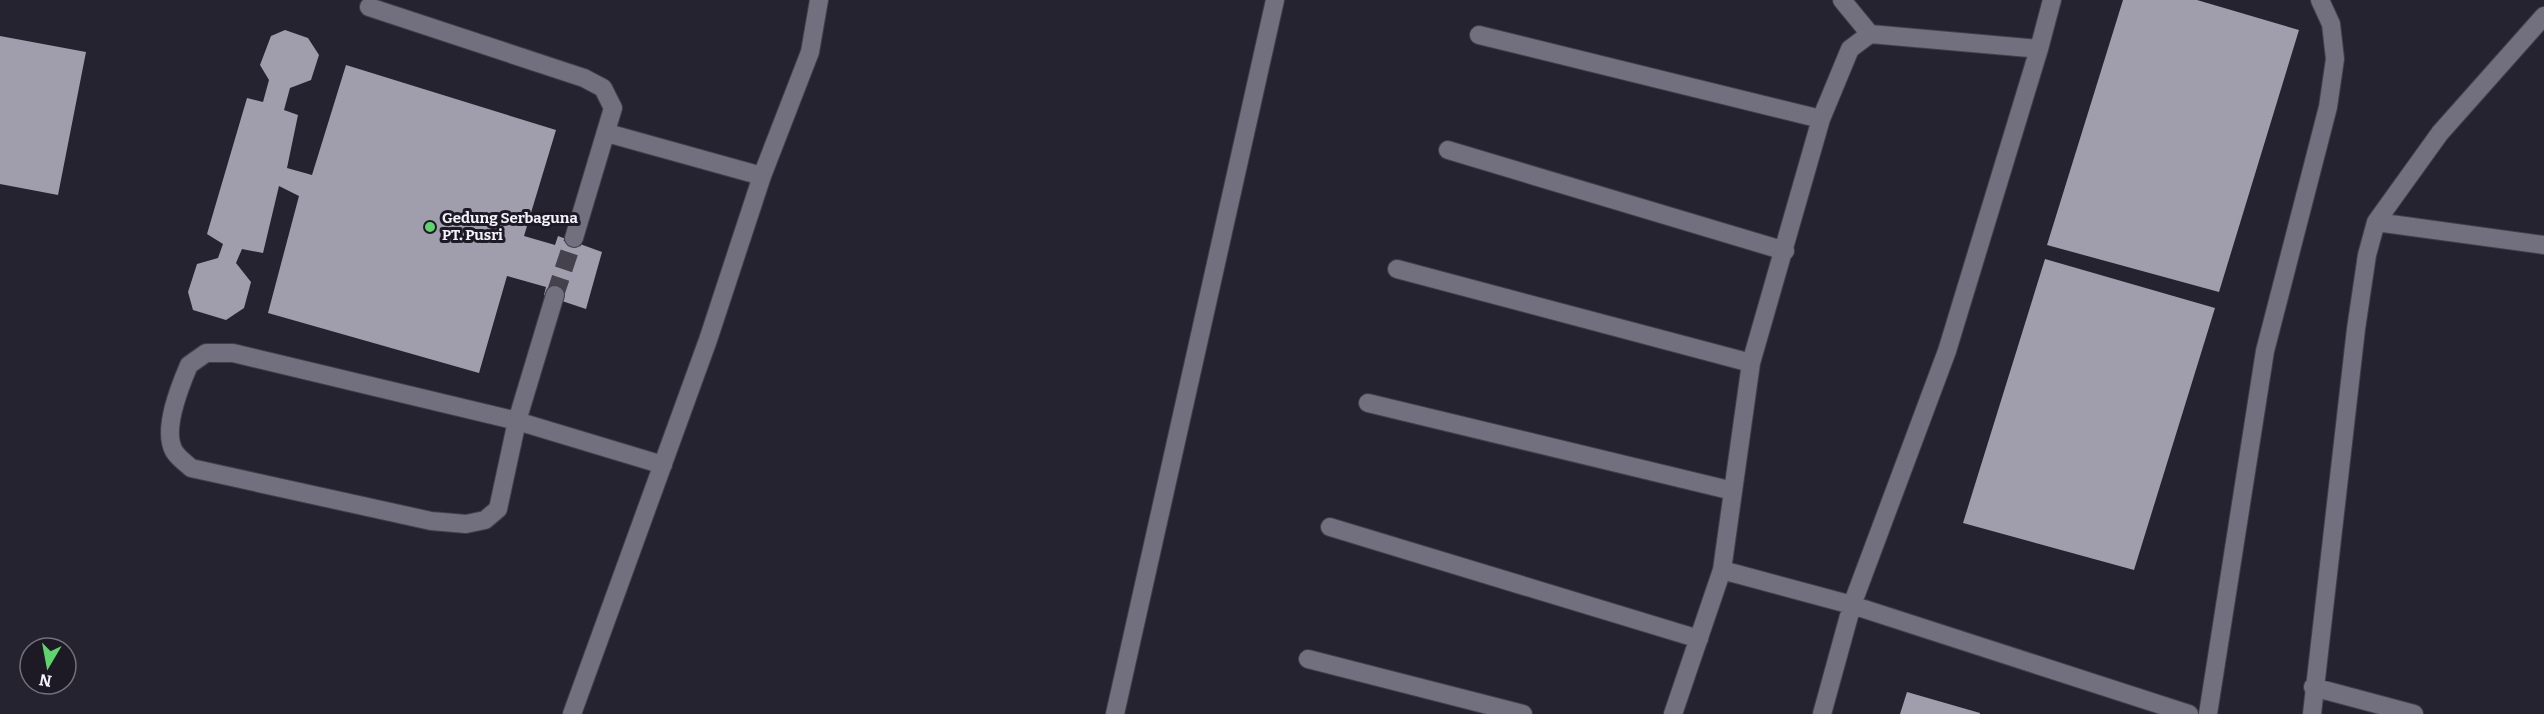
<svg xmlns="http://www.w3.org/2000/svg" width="2544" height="714" viewBox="0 0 2544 714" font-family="Bitter,serif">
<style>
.building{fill:#a09dad}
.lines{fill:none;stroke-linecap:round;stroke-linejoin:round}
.minor-tunnel{stroke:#45424e;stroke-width:18;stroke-dasharray:18 9;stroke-linecap:butt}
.minor-casing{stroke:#423f4a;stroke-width:20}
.minor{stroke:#726f7e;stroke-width:18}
.poi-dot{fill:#5ed56c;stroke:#1d1a26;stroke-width:2}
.labels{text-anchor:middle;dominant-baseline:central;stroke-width:6;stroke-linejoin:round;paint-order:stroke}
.poi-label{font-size:15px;font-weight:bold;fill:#f3f1fa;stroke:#1d1a26;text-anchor:start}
</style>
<rect width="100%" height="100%" fill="#262330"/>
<path class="building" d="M2123 0H2197L2299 30 2219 292 2047 245Z
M285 30 308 38 319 55 311 80 290 88 284 110 298 115 287 168 312 175 346 65 556 130 524 236 555 245 558 236 602 252 586 309 544 295 546 287 507 276 479 373 268 313 299 196 279 186 263 253 242 249 236 263 251 282 244 308 226 320 193 310 188 292 197 264 218 258 223 244 207 234 247 98 263 102 269 80 260 65 271 36Z
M0 36 86 52 58 195 0 184Z
M2045 259 2215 308 2134 570 1963 523Z
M1907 692 1980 713V714H1900Z"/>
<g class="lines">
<path class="minor-tunnel" d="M555 295 574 238"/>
<g class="minor-casing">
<path id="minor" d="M1842 0 1870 34
M369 7 584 78 603 88 613 108 574 238
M1479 35 1821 119
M2039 49 1870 34 1850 49 1821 119 1751 363 1722 570 1852 605 2189 714
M607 133 762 176
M1448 150 1785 251
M2376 222 2544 245
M1397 269 1751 363
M555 295 517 421 663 465
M206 353H233L517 421 498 509 485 520 466 524 431 521 191 468C186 463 178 458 174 451 162 430 180 386 189 365Z
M1368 403 1733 491
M1330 527 1699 639
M1308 659 1523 714
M2313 687 2414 714
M572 714 708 340 762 176 810 52 819 0
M1115 714 1275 0
M1673 714 1722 570
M1822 714 1852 605 1947 351 2039 49 2052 0
M2208 714 2265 351 2328 107 2335 59 2331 24 2320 0
M2312 714 2356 329 2367 255 2376 222 2440 133 2544 16"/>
</g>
<use href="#minor" class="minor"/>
</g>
<circle class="poi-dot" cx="430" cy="227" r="6"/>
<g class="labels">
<g class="poi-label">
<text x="442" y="218">Gedung Serbaguna<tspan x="442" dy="17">PT. Pusri</tspan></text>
</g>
</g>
<g transform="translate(48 666) rotate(190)"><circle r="28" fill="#1d1a26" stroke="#73707b" stroke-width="1.5"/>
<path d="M0-4.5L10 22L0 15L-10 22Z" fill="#5ed56c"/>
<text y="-9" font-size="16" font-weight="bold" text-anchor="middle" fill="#f3f1fa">N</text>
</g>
</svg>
